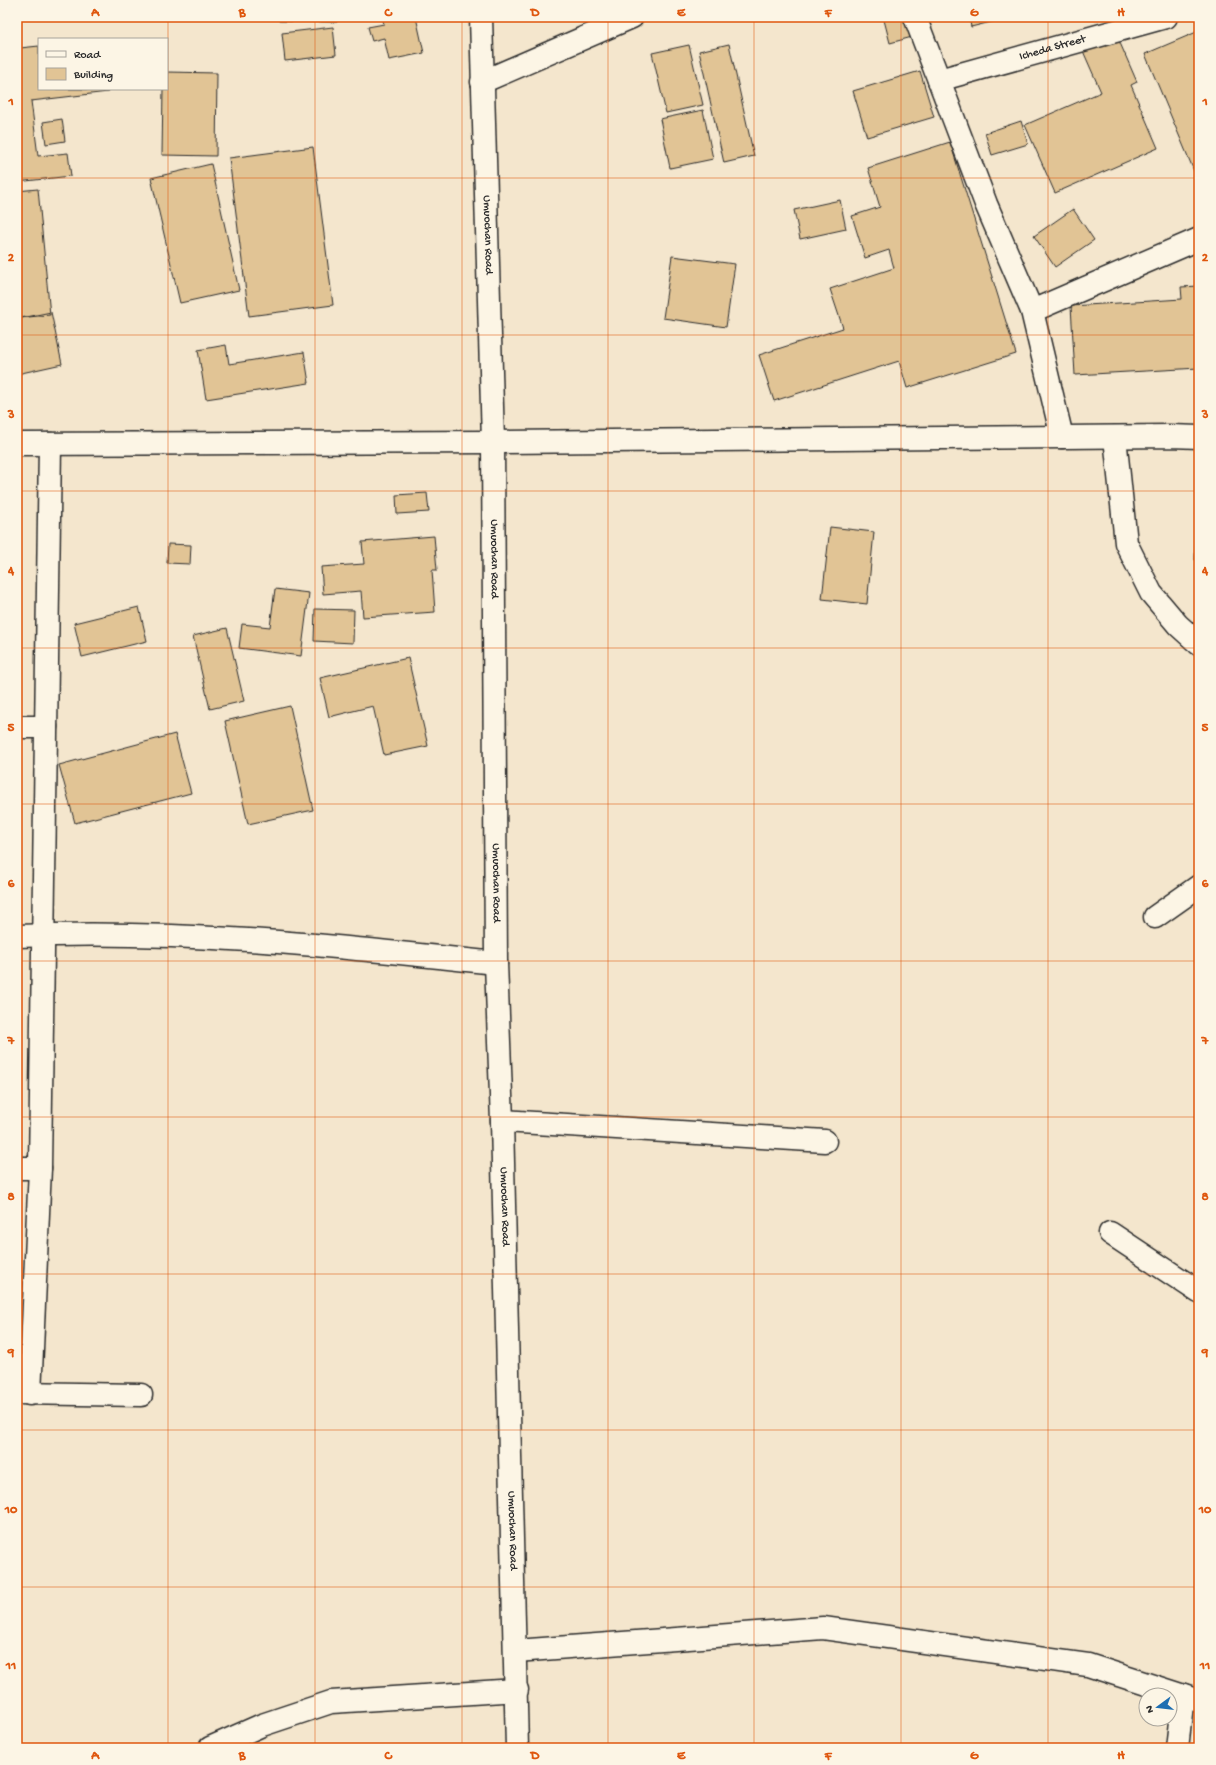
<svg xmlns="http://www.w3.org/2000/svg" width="1216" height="1765" viewBox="0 0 1216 1765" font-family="'Gochi Hand',sans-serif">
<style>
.building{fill:#e1c495;stroke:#2b2b2b}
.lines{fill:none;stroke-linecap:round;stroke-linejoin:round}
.minor-casing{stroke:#2b2b2b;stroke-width:25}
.tertiary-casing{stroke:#2b2b2b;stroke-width:25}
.secondary-casing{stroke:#2b2b2b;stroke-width:25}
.minor{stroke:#fcf5e5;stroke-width:22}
.tertiary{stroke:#fcf5e5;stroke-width:22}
.secondary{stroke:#fcf5e5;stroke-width:22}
.grid{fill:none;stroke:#df570e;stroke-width:1;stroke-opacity:0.55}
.labels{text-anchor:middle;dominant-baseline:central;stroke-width:3;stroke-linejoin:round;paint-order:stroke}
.street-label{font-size:12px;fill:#2b2b2b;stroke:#fcf5e5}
.neatline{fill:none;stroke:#df570e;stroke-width:1.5}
.grid-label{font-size:13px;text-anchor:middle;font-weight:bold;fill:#df570e}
</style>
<rect width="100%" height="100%" fill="#f4e6cd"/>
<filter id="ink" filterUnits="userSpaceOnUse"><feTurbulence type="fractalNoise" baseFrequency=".025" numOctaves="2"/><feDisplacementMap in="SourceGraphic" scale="8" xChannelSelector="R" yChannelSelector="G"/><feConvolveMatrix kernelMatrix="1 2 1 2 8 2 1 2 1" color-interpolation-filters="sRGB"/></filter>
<g filter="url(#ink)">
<path class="building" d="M279 17H337V22L279 21Z
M382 17H416L424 53 389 60 384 38 372 41 368 27 384 24Z
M895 17H907L912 37 890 43 884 20Z
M969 17H1011L971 27Z
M333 27 336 55 285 61 282 33Z
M1199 31V183L1145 54Z
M1117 36 1137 82 1131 85 1158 148 1055 193 1025 125 1101 92 1083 51Z
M19 40 20 48 39 46V89H107L108 92 31 101 38 156 68 153 71 176 17 182V41Z
M729 44 754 156 724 163 699 51Z
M689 45 703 105 666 113 652 53Z
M920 71 934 117 867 137 853 91Z
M167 72 217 73 216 156 162 155 163 89H167Z
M703 110 713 159 670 168 660 119Z
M62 119 65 141 46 144 43 122Z
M1021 121 1028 144 992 155 985 133Z
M950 142 1016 354 907 388 899 361 774 401 759 355 843 328 830 289 894 268 889 250 865 258 852 216 880 207 868 168Z
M313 147 333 305 249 316 229 158Z
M211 164 239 290 180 303 151 178Z
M38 189 50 315 17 318V191Z
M840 200 846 229 800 239 794 210Z
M1073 209 1094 240 1055 267 1034 236Z
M672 256 735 264 726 327 663 318Z
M1199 286V368L1075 375 1071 306 1182 299 1181 287Z
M51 312 62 364 17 374V319Z
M226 345 229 364 304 352 309 383 206 399 198 350Z
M427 493 429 512 397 514 396 495Z
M1197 496H1199V560H1195Z
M830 527 874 532 867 604 822 599Z
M434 536 437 570H432L435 612 363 617 361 591 323 594 321 567 364 564 362 542Z
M168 544 191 545 190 564 167 563Z
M275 589 309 593 301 656 239 648 242 624 270 627Z
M139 607 147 641 82 657 74 623Z
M315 609 354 610 353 643 314 641Z
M227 628 244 701 210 709 193 636Z
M408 658 428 746 384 755 373 706 329 717 320 678Z
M290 706 313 810 248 824 225 721Z
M175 734 191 793 75 823 59 765Z"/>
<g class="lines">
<g class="minor-casing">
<g id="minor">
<path d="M915 17 986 204 1032 311 1062 437"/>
<path id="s1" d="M939 80 1166 17"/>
<path d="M482 82 632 17"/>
<path d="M1032 311 1199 239"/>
<path d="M1115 437 1126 543 1151 593 1178 625 1199 644"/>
<path d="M17 727H46"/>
<path d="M1155 917 1199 886"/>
<path d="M17 936C177 929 337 946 496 963"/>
<path d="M502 1121 825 1141"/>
<path d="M17 1168H40"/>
<path d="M1110 1233 1199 1292"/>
<path d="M17 1393 141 1395"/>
<path d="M30 1394 40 1168 50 444"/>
<path d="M516 1651 823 1628 1088 1665 1199 1701"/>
<path d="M210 1748 262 1725 331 1702 517 1690"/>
<path d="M1177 1748 1183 1696"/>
</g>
</g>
<g class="tertiary-casing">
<g id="tertiary">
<path id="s2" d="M481 17 493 442 496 963 502 1121 517 1748"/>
</g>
</g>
<g class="secondary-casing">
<path id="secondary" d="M17 444 493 442 1170 436 1199 437"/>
</g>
<use href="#minor" class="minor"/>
<use href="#tertiary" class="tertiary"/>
<use href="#secondary" class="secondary"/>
</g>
</g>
<path class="grid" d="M168 17V1748M315 17V1748M462 17V1748M608 17V1748M754 17V1748M901 17V1748M1048 17V1748M17 178H1199M17 335H1199M17 491H1199M17 648H1199M17 804H1199M17 961H1199M17 1117H1199M17 1274H1199M17 1430H1199M17 1587H1199"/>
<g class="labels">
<g class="street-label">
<text stroke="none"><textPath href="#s1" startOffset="118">Icheda Street</textPath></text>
<text stroke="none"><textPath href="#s2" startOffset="218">Umuochan Road</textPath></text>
<text stroke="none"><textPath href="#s2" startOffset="542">Umuochan Road</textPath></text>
<text stroke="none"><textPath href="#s2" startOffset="866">Umuochan Road</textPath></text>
<text stroke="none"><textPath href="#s2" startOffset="1190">Umuochan Road</textPath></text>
<text stroke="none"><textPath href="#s2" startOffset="1514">Umuochan Road</textPath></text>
</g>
</g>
<rect width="1216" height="1765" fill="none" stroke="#fcf5e5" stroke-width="44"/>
<rect x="38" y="38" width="130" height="52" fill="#fcf5e5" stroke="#a8a49b"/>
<rect x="46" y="51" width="20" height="6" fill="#fcf5e5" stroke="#a8a49b"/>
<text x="74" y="58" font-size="12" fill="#2b2b2b">Road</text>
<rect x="46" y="68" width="20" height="12" fill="#e1c495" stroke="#a8a49b"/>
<text x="74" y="78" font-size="12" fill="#2b2b2b">Building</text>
<g transform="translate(1158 1707) rotate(255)"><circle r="19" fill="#fcf5e5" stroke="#a8a49b"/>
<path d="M0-3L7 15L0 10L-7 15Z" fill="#1f6fb2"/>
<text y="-6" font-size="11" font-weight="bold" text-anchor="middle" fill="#2b2b2b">N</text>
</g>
<rect x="22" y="22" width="1172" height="1721" class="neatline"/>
<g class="grid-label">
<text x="95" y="16">A</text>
<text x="242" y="16">B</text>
<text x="388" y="16">C</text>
<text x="535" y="16">D</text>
<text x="681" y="16">E</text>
<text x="828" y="16">F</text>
<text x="974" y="16">G</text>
<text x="1121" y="16">H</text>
<text x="11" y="105">1</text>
<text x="1205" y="105">1</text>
<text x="11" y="261">2</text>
<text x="1205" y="261">2</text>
<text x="11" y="418">3</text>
<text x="1205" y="418">3</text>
<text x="11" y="574">4</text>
<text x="1205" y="574">4</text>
<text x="11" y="731">5</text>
<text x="1205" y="731">5</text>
<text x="11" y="887">6</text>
<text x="1205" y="887">6</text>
<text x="11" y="1044">7</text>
<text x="1205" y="1044">7</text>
<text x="11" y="1200">8</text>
<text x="1205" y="1200">8</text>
<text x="11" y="1356">9</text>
<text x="1205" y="1356">9</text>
<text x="11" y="1513">10</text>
<text x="1205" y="1513">10</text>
<text x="11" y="1669">11</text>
<text x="1205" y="1669">11</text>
<text x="95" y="1759">A</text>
<text x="242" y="1759">B</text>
<text x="388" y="1759">C</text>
<text x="535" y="1759">D</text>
<text x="681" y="1759">E</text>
<text x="828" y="1759">F</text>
<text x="974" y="1759">G</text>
<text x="1121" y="1759">H</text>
</g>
</svg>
